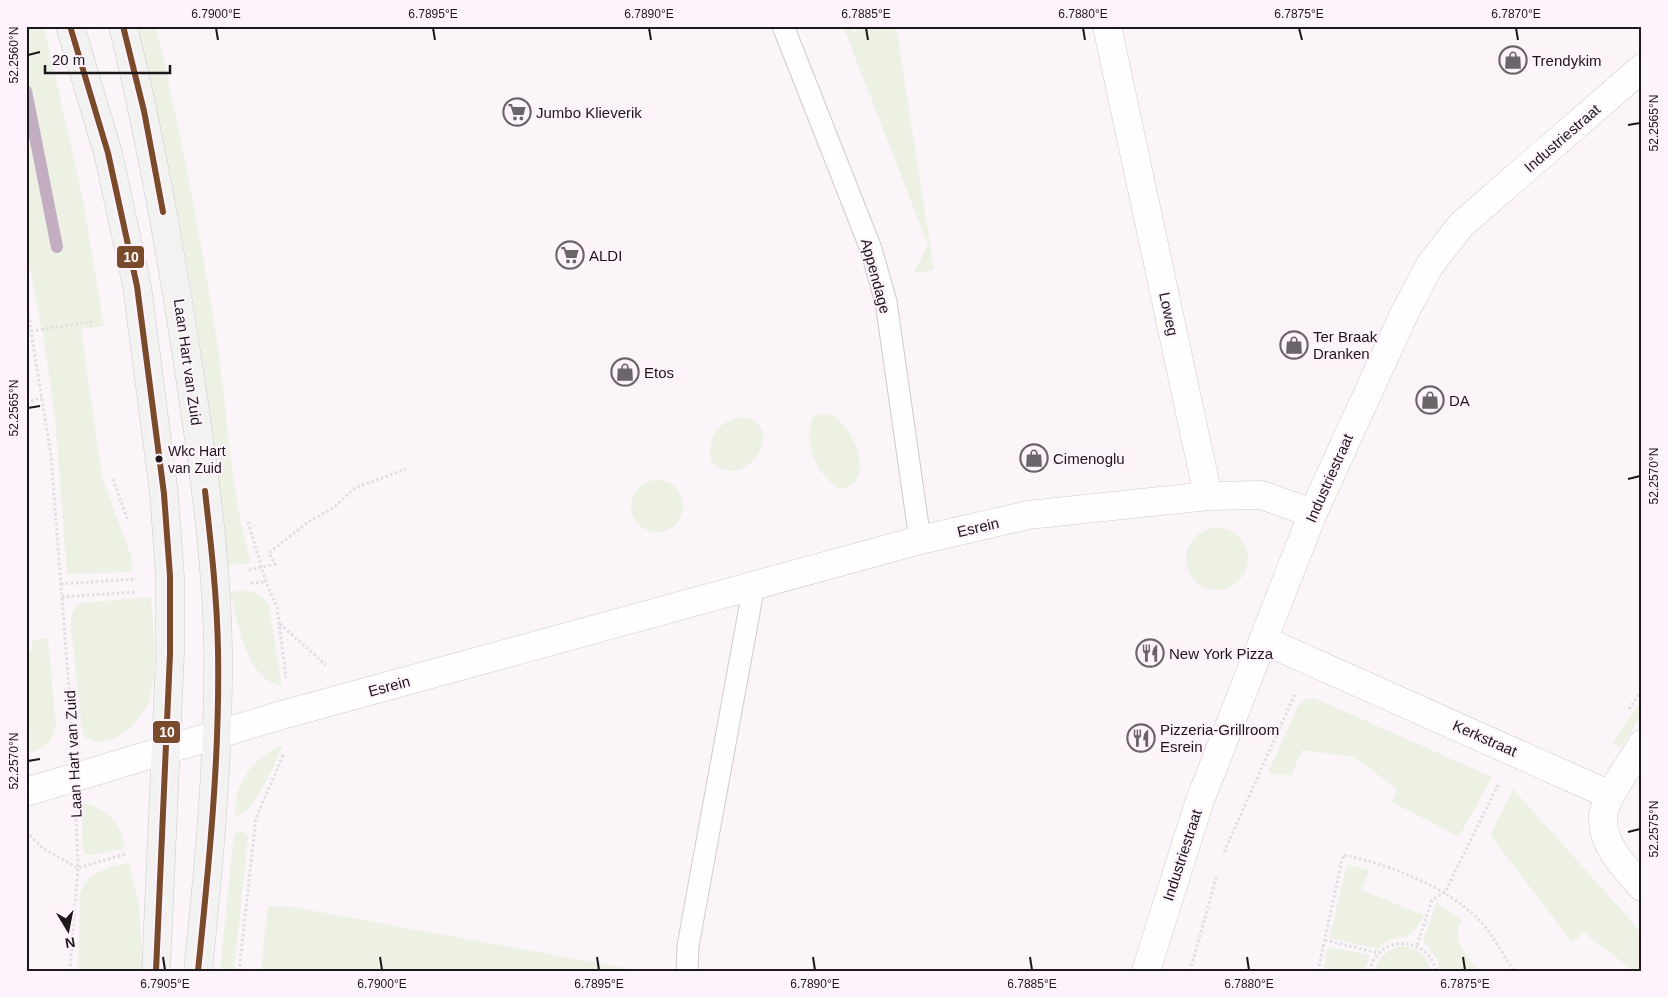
<svg xmlns="http://www.w3.org/2000/svg" width="1668" height="997" viewBox="0 0 1668 997" font-family="Arial,sans-serif">
<style>
.green{fill:#ecf1e3}
.lines{fill:none;stroke-linecap:round;stroke-linejoin:round}
.stream{stroke:#c3adc0;stroke-width:12}
.lane-casing{stroke:#cecace;stroke-width:23}
.street-casing{stroke:#cecace;stroke-width:29}
.secondary-casing{stroke:#cecace;stroke-width:29}
.path{stroke:#e0dee0;stroke-width:3;stroke-dasharray:2.5 2.5;stroke-linecap:butt}
.lane{stroke:#fefefe;stroke-width:21}
.street{stroke:#fefefe;stroke-width:28}
.secondary{stroke:#f2f2f1;stroke-width:28}
.bus-1-casing{stroke:#fef2fc;stroke-width:10}
.bus-1{stroke:#7a4b2a;stroke-width:6}
.ticks{fill:none;stroke:#1c171b;stroke-width:2}
.bus-dot{fill:#1c171b;stroke:#fef2fc;stroke-width:2}
.labels{text-anchor:middle;dominant-baseline:central;stroke-width:4;stroke-linejoin:round;paint-order:stroke}
.bus-label{font-size:14px;fill:#1c171b;stroke:#fef2fc;text-anchor:start}
.poi-label{font-size:15px;fill:#1c171b;stroke:#fef2fc;text-anchor:start}
.street-label{font-size:15px;fill:#1c171b;stroke:#fef2fc}
.line-badge{stroke:#fef2fc;stroke-width:2}
.badge-label{font-size:14px;text-anchor:middle;font-weight:bold;fill:#fff}
.neatline{fill:none;stroke:#1c171b;stroke-width:2}
.ticks-label{font-size:12px;text-anchor:middle;fill:#1c171b}
</style>
<rect width="100%" height="100%" fill="#fbf5fa"/>
<path class="green" d="M26 26H44L82 195 104 326 81 329 102 477 131 556 133 572 67 574 55 417 45 347 26 247Z
M137 26H156C180 131 201 236 217 342 228 416 230 492 251 563L225 566C217 493 210 419 200 347 185 239 162 132 137 26Z
M843 26H852L854 32 868 26H896L934 270 914 273 928 245Z
M820 414C824 414 828 413 831 415 853 424 879 485 839 489 817 474 803 445 812 418Z
M744 417C791 428 741 497 711 460 707 436 720 419 744 417Z
M631 506a26 26 0 1 1 52 0a26 26 0 1 1-52 0Z
M1186 559a31 31 0 1 1 62 0a31 31 0 1 1-62 0Z
M245 590C257 592 262 595 269 606L282 686C246 681 238 621 230 592Z
M151 597C153 629 158 666 150 698 145 717 115 748 93 741 89 739 86 739 84 735 82 731 81 724 81 720L71 627C71 616 71 609 81 603Z
M48 638 56 725C53 743 44 749 26 754V650H32V640Z
M1314 698 1492 777 1459 837 1392 802 1397 789 1354 757 1302 750 1291 776 1268 773 1298 706 1306 699Z
M1642 698V714L1620 748 1613 743Z
M283 745C272 768 258 807 235 817 234 782 252 759 283 745Z
M1513 789 1642 933V971H1634L1584 933 1572 942 1490 835Z
M83 803C109 810 120 821 125 848L92 855 85 854 82 847Z
M241 830 248 836 234 971H220L233 842 235 834Z
M129 862 139 904 143 971H78L80 893C89 871 108 868 129 862Z
M1347 865 1369 870 1361 890 1424 915C1408 951 1396 928 1378 949L1329 938Z
M1437 902 1462 920C1450 943 1465 952 1479 971H1440L1437 959 1423 940Z
M268 906 293 907 641 971H261Z
M1403 946C1418 948 1428 956 1431 971H1375C1378 956 1389 949 1403 946Z
M1328 947 1370 955 1364 971H1323Z"/>
<g class="lines">
<path class="stream" d="M26 91 57 247"/>
<g class="lane-casing">
<path id="lane" d="M783 26 871 249 886 302 920 540
M687 971 688 946 702 869 754 585"/>
</g>
<g class="street-casing">
<path id="street" d="M1107 26 1208 496
M1263 640 1610 795C1608 801 1603 810 1603 817 1601 844 1626 869 1642 887
M26 792 282 715 479 661 920 540 1028 515 1208 496 1261 495 1313 513
M1610 795 1642 744
M1146 971 1199 803 1313 513 1405 312 1430 265 1461 225 1642 68"/>
</g>
<g class="secondary-casing">
<path id="secondary" d="M70 26 108 153 137 286 164 494 170 576V654L156 971
M123 26C152 144 173 263 191 384 204 472 217 562 218 651 219 758 209 864 198 971"/>
</g>
<path class="path" d="M26 300 51 456 73 742
M31 331 91 322V327
M26 402 42 398
M113 479 128 521
M248 522 266 582 277 607 286 678
M249 570 275 564 269 553 308 522 333 508 355 488 406 469
M251 583 266 582
M61 584 136 579
M62 597 135 592
M280 624 326 665
M1629 709 1642 690
M26 832 44 849 78 868 125 854
M1224 852 1295 694
M1325 940 1379 953
M1417 945 1432 900 1445 892 1498 785
M70 971 78 868 76 815
M239 971 256 818 284 753
M1190 971 1217 875
M1318 971 1343 855C1389 864 1450 888 1482 923 1494 937 1503 955 1514 971
M1370 971C1377 934 1428 935 1436 971"/>
<use href="#lane" class="lane"/>
<use href="#street" class="street"/>
<use href="#secondary" class="secondary"/>
<g class="bus-1-casing">
<path id="bus-1" d="M70 26 108 153 137 286 164 494 170 576V654L156 971
M123 26 144 111 163 212
M198 971C209 864 220 757 218 650 217 596 211 544 205 491"/>
</g>
<use href="#bus-1" class="bus-1"/>
</g>
<path class="ticks" d="M216 28 218 40M433 28 435 40M649 28 651 40M866 28 868 40M1083 28 1085 40M1299 28 1302 40M1516 28 1518 40M28 55 40 52M1628 125 1640 123M28 408 40 406M1628 479 1640 476M28 761 40 759M1628 832 1640 829M163 957 165 970M380 957 382 970M597 957 599 970M813 957 815 970M1030 957 1032 970M1247 957 1249 970M1463 957 1465 970"/>
<defs>
<g id="shop-ring" transform="scale(1.4375)"><circle r="9.5" fill="#fef2fc" stroke="#6a6569" stroke-width="1.5"/><path d="M-5-2.5h2.3a2.7 3.5 0 0 1 5.4 0H5L5.5 6h-11ZM-1.5-2.5h3a1.5 2.3 0 0 0-3 0Z" fill="#6a6569"/></g>
<g id="supermarket-ring" transform="scale(1.4375)"><circle r="9.5" fill="#fef2fc" stroke="#6a6569" stroke-width="1.5"/><path d="M-6-5.5h2.5l.6 2H6L4.5 2H-2.5L-4.4-4H-6ZM-1.5 3.2a1.3 1.3 0 1 0 .1 0ZM3 3.2a1.3 1.3 0 1 0 .1 0Z" fill="#6a6569"/></g>
<g id="restaurant-ring" transform="scale(1.4375)"><circle r="9.5" fill="#fef2fc" stroke="#6a6569" stroke-width="1.5"/><path d="M-5-6h1v4h1v-4h1v4h1v-4h1v5L-1.5 .5V6h-2V.5L-5-1ZM5-6V6H3V1.5H1.5Q1.5-4 5-6Z" fill="#6a6569"/></g>
</defs>
<g fill-rule="evenodd">
<use href="#shop-ring" x="1513" y="60"/>
<use href="#supermarket-ring" x="517" y="112"/>
<use href="#supermarket-ring" x="570" y="255"/>
<use href="#shop-ring" x="1294" y="345"/>
<use href="#shop-ring" x="625" y="372"/>
<use href="#shop-ring" x="1430" y="400"/>
<use href="#shop-ring" x="1034" y="458"/>
<use href="#restaurant-ring" x="1150" y="653"/>
<use href="#restaurant-ring" x="1141" y="738"/>
</g>
<circle class="bus-dot" cx="159" cy="459" r="4.5"/>
<g class="labels">
<g class="bus-label">
<text x="168" y="451">Wkc Hart<tspan x="168" dy="17">van Zuid</tspan></text>
</g>
<g class="poi-label">
<text x="1532" y="60">Trendykim</text>
<text x="536" y="112">Jumbo Klieverik</text>
<text x="589" y="255">ALDI</text>
<text x="1313" y="336">Ter Braak<tspan x="1313" dy="17">Dranken</tspan></text>
<text x="644" y="372">Etos</text>
<text x="1449" y="400">DA</text>
<text x="1053" y="458">Cimenoglu</text>
<text x="1169" y="653">New York Pizza</text>
<text x="1160" y="729">Pizzeria-Grillroom<tspan x="1160" dy="17">Esrein</tspan></text>
</g>
<g class="street-label">
<text transform="translate(1562 138) rotate(-41)">Industriestraat</text>
<text transform="translate(876 276) rotate(75)">Appendage</text>
<text transform="translate(1169 314) rotate(78)">Loweg</text>
<text transform="translate(188 362) rotate(82)">Laan Hart van Zuid</text>
<text transform="translate(1329 478) rotate(-66)">Industriestraat</text>
<text transform="translate(978 527) rotate(-13)">Esrein</text>
<text transform="translate(389 686) rotate(-15)">Esrein</text>
<text transform="translate(1485 738) rotate(24)">Kerkstraat</text>
<text transform="translate(73 754) rotate(-93)">Laan Hart van Zuid</text>
<text transform="translate(1182 855) rotate(-72)">Industriestraat</text>
</g>
</g>
<g class="line-badge">
<rect x="116" y="245" width="29" height="24" rx="5" fill="#7a4b2a"/>
<rect x="152" y="720" width="29" height="24" rx="5" fill="#7a4b2a"/>
</g>
<g class="badge-label">
<text x="131" y="262">10</text>
<text x="167" y="737">10</text>
</g>
<rect width="1668" height="997" fill="none" stroke="#fef2fc" stroke-width="55"/>
<g transform="translate(68 930) rotate(170)" stroke="#fef2fc" stroke-width="4" paint-order="stroke">
<path d="M0-4L9 19L0 12L-9 19Z" fill="#1c171b"/>
<text y="-8" font-size="14" font-weight="bold" text-anchor="middle" fill="#1c171b">N</text>
</g>
<path d="M45 65v8h125v-8" fill="none" stroke="#1c171b" stroke-width="2.5"/>
<text x="52" y="65" font-size="15" fill="#1c171b" stroke="#fef2fc" stroke-width="4" paint-order="stroke">20 m</text>
<rect x="28" y="28" width="1612" height="942" class="neatline"/>
<g class="ticks-label">
<text x="216" y="18">6.7900°E</text>
<text x="433" y="18">6.7895°E</text>
<text x="649" y="18">6.7890°E</text>
<text x="866" y="18">6.7885°E</text>
<text x="1083" y="18">6.7880°E</text>
<text x="1299" y="18">6.7875°E</text>
<text x="1516" y="18">6.7870°E</text>
<text transform="translate(14 55) rotate(-90)" y="4">52.2560°N</text>
<text transform="translate(1654 123) rotate(-90)" y="4">52.2565°N</text>
<text transform="translate(14 408) rotate(-90)" y="4">52.2565°N</text>
<text transform="translate(1654 476) rotate(-90)" y="4">52.2570°N</text>
<text transform="translate(14 761) rotate(-90)" y="4">52.2570°N</text>
<text transform="translate(1654 829) rotate(-90)" y="4">52.2575°N</text>
<text x="165" y="988">6.7905°E</text>
<text x="382" y="988">6.7900°E</text>
<text x="599" y="988">6.7895°E</text>
<text x="815" y="988">6.7890°E</text>
<text x="1032" y="988">6.7885°E</text>
<text x="1249" y="988">6.7880°E</text>
<text x="1465" y="988">6.7875°E</text>
</g>
</svg>
